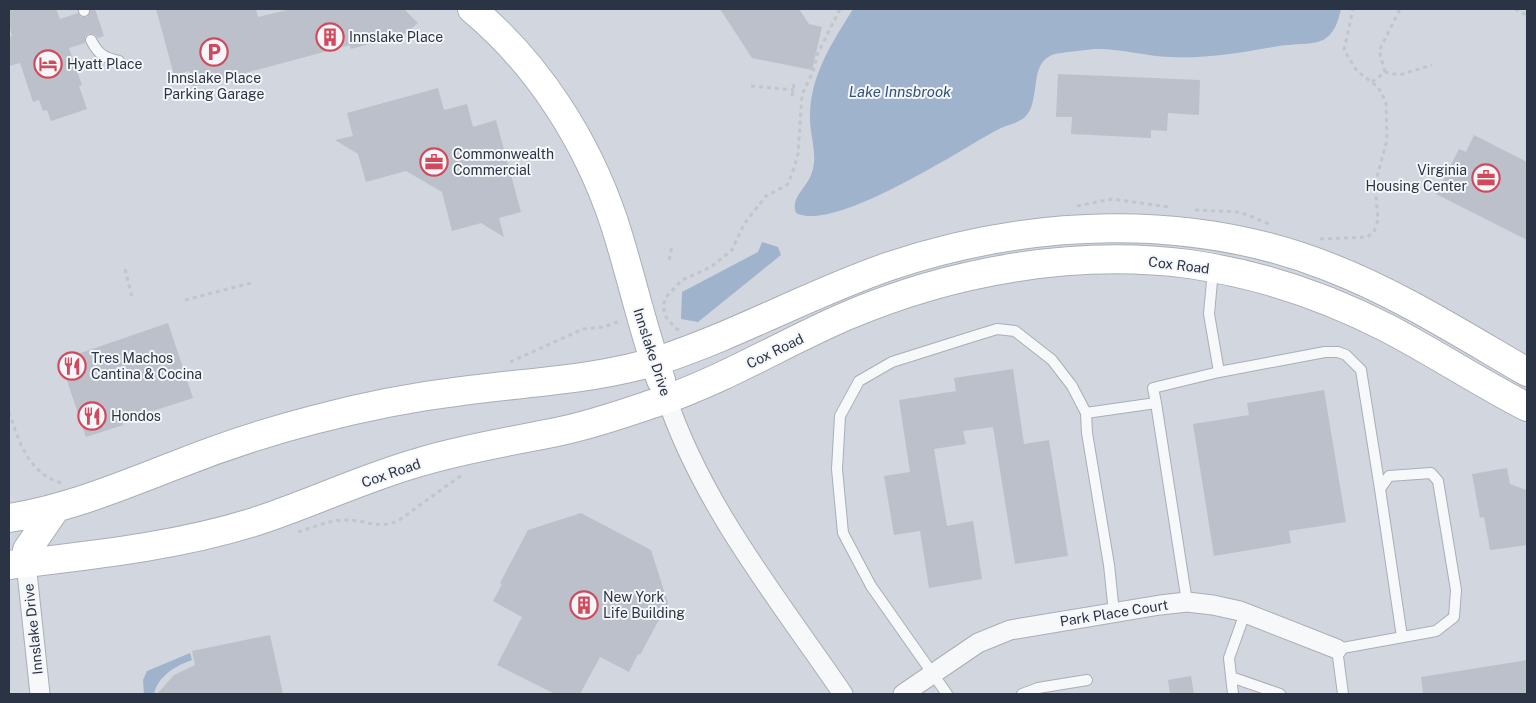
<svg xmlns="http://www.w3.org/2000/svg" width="1536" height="703" viewBox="0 0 1536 703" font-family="'Public Sans',sans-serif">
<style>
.built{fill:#d2d6de}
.water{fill:#9fb4cc}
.building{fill:#bbc0ca}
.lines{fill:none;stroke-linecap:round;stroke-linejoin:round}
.lane-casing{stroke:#a9aeb7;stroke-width:12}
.street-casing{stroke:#a9aeb7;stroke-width:21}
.secondary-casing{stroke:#a9aeb7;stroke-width:30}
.path{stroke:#c2c5cb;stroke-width:3;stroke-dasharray:4 4;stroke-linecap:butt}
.lane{stroke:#f7f8fa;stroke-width:10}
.street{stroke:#f7f8fa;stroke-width:19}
.secondary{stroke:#fff;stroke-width:28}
.labels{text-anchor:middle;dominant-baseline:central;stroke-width:4;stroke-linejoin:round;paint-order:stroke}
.poi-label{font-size:14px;fill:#2b3445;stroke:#f4f6f9;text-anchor:start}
.street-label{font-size:14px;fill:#2b3445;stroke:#f4f6f9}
.water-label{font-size:15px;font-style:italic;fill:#34527a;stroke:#f4f6f9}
</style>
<rect width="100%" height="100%" fill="#e4e7ec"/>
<path class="built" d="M9 9H1527V694H9Z"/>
<path class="water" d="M853 9H1341C1332 51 1313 41 1279 46 1243 52 1206 59 1170 57 1145 56 1119 48 1094 49 1086 50 1077 51 1068 52 1062 53 1055 53 1050 56 1029 66 1041 102 1025 117 1017 124 1006 125 997 130 960 150 834 233 796 213 790 197 808 187 812 172 818 155 810 136 810 119 809 77 832 43 853 9Z
M762 242 778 247 781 255 698 322 681 319 682 292 758 252Z
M190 653 192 660C175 666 158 676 154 694H144L143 680 147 671Z"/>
<path class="building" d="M9 9H56L60 19 78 13 81 17H87L91 9H95L104 36 98 38 94 34H88L85 37V43L69 48 82 85 79 86 87 109 51 121 47 110 43 111 39 100 33 102 20 63 9 66V37L12 36 9 25Z
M156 9H256L258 17 291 9H404L418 23 405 34 351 49 350 45 193 87 189 71 174 75Z
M720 9H799L809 24 822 27 812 70 752 58Z
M1058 74 1200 80 1199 115 1168 113 1167 131 1151 130V138L1071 134 1072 117H1056Z
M438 88 444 110 467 104 473 127 496 120 521 212 499 218 504 237 481 223 452 231 442 192 406 171 366 182 358 154 335 140 353 136 347 113Z
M1474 135 1527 162V240L1436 194 1459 149 1466 152Z
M168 323 193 398 122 421 123 425 86 437 60 360Z
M1013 369 1024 444 1049 440 1068 556 1015 564 993 427 963 431 966 444 934 449 947 526 973 521 982 579 929 588 920 531 894 535 884 476 910 472 899 400 956 391 954 378Z
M1324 390 1346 522 1289 531 1291 543 1214 556 1193 424 1249 415 1247 403Z
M1507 468 1510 484 1527 490V545L1490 550 1484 517 1480 518 1472 474Z
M581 513 651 550 668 603 640 655 638 654 629 672 600 657 580 694H555L497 665 522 617 493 601 502 584 500 583 528 530Z
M270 635 283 694H157L174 675 195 665 192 651Z
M1527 660V694H1423L1421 677Z
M1191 676 1194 694H1170L1168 680Z"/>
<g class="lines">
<g class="lane-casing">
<path id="lane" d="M84 11V9
M91 40C98 54 104 58 119 61
M1213 270 1209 314 1219 372 1325 352H1338L1346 355 1361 370 1380 489
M1156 403 1153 388 1219 372
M1086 413 1156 403 1187 602
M1231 677 1280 694
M947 694 871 586 843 533 837 469 840 416 859 381 892 362 971 337 997 329 1015 331 1052 360 1072 386 1086 413 1087 433 1109 565 1114 613
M1022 694 1038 688 1087 680
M1233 694 1229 658 1245 613
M1343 694 1337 649 1436 631 1454 617 1456 590 1438 481 1431 473 1389 476 1380 489 1402 637"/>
</g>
<g class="street-casing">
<path id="street" d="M667 399C704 508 779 600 843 694
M26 563 40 694
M903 694 978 643 1010 630 1160 605 1187 602 1213 605 1240 611 1337 649"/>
</g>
<g class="secondary-casing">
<path id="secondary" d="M472 9C538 64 587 141 614 222 631 274 642 328 661 380
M9 518C67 509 121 486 176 465 221 447 267 432 313 420 362 407 412 397 462 391 528 382 596 380 660 360 739 334 811 293 890 266 1030 219 1190 212 1329 267 1399 294 1463 335 1527 372
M26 563 27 550 56 508
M9 565C91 555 174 547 254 522 310 504 363 478 420 462 466 448 514 441 561 431 595 424 628 412 661 401 725 379 782 344 844 317 951 271 1074 249 1189 264 1259 274 1325 296 1387 328 1435 353 1480 383 1527 407"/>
</g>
<path class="path" d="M1515 9 1527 15
M1385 72 1379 51 1400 9
M1372 82 1385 72 1399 75 1432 65
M751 86 794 90
M792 96 794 84
M1077 206 1112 199 1169 207
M1195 210 1240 212 1269 224
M1320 239 1367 237 1374 232 1378 220 1375 184 1387 140 1386 102 1378 87 1357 71 1344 50 1353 9
M669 260 672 246
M125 269 132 297
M185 300 251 283
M679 330 675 328 666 317 663 306 666 297 682 280 711 267 732 250 744 224 766 196 787 185 792 174 798 154 802 94 813 72 817 55 840 9
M510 362 583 329 604 327 620 321
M9 412C19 441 27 472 61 483
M298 532C312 528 329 520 344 520 366 519 375 530 398 521L463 474"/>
<use href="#lane" class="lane"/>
<use href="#street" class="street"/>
<use href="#secondary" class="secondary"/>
</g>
<defs>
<g id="building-ring" transform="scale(1.4375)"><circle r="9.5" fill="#f4f6f9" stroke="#d1495b" stroke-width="1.5"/><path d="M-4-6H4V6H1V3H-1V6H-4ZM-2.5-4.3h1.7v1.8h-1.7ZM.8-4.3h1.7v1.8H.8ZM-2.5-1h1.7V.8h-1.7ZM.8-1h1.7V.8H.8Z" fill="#d1495b"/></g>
<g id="parking-ring" transform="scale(1.4375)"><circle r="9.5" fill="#f4f6f9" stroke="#d1495b" stroke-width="1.5"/><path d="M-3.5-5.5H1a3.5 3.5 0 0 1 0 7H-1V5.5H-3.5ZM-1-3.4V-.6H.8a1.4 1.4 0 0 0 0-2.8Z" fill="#d1495b"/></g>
<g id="hotel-ring" transform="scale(1.4375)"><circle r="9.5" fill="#f4f6f9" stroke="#d1495b" stroke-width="1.5"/><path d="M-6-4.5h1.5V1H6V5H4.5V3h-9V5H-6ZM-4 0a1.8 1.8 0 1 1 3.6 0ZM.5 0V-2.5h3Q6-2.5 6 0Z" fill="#d1495b"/></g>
<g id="office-ring" transform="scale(1.4375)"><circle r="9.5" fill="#f4f6f9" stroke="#d1495b" stroke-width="1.5"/><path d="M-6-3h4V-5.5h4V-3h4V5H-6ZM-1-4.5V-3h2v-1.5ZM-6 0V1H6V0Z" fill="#d1495b"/></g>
<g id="restaurant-ring" transform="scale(1.4375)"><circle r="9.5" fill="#f4f6f9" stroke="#d1495b" stroke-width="1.5"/><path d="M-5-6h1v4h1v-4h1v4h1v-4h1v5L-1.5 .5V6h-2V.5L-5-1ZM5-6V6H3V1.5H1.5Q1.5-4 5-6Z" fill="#d1495b"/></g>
</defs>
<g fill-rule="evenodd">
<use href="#building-ring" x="330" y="37"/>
<use href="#parking-ring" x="214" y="52"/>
<use href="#hotel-ring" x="48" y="64"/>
<use href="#office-ring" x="434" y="162"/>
<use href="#office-ring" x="1486" y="178"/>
<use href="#restaurant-ring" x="72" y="366"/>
<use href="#restaurant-ring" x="92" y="416"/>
<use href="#building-ring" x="584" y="605"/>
</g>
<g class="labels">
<g class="poi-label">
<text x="349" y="37">Innslake Place</text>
<text x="67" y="64">Hyatt Place</text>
<text x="214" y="78" text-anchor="middle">Innslake Place<tspan x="214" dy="16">Parking Garage</tspan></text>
<text x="453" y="154">Commonwealth<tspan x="453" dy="16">Commercial</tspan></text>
<text x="1467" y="170" text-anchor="end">Virginia<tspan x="1467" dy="16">Housing Center</tspan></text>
<text x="91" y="358">Tres Machos<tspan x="91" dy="16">Cantina &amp; Cocina</tspan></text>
<text x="111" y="416">Hondos</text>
<text x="603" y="597">New York<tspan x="603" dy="16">Life Building</tspan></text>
</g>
<g class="street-label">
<text transform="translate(1179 265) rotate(7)">Cox Road</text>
<text transform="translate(775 351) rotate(-26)">Cox Road</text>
<text transform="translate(652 352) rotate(72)">Innslake Drive</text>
<text transform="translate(391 473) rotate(-19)">Cox Road</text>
<text transform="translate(1114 613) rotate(-9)">Park Place Court</text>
<text transform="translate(33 629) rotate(-96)">Innslake Drive</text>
</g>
<g class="water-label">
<text x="900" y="91">Lake Innsbrook</text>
</g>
</g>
<rect width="1536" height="703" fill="none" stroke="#2b3445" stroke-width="20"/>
</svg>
